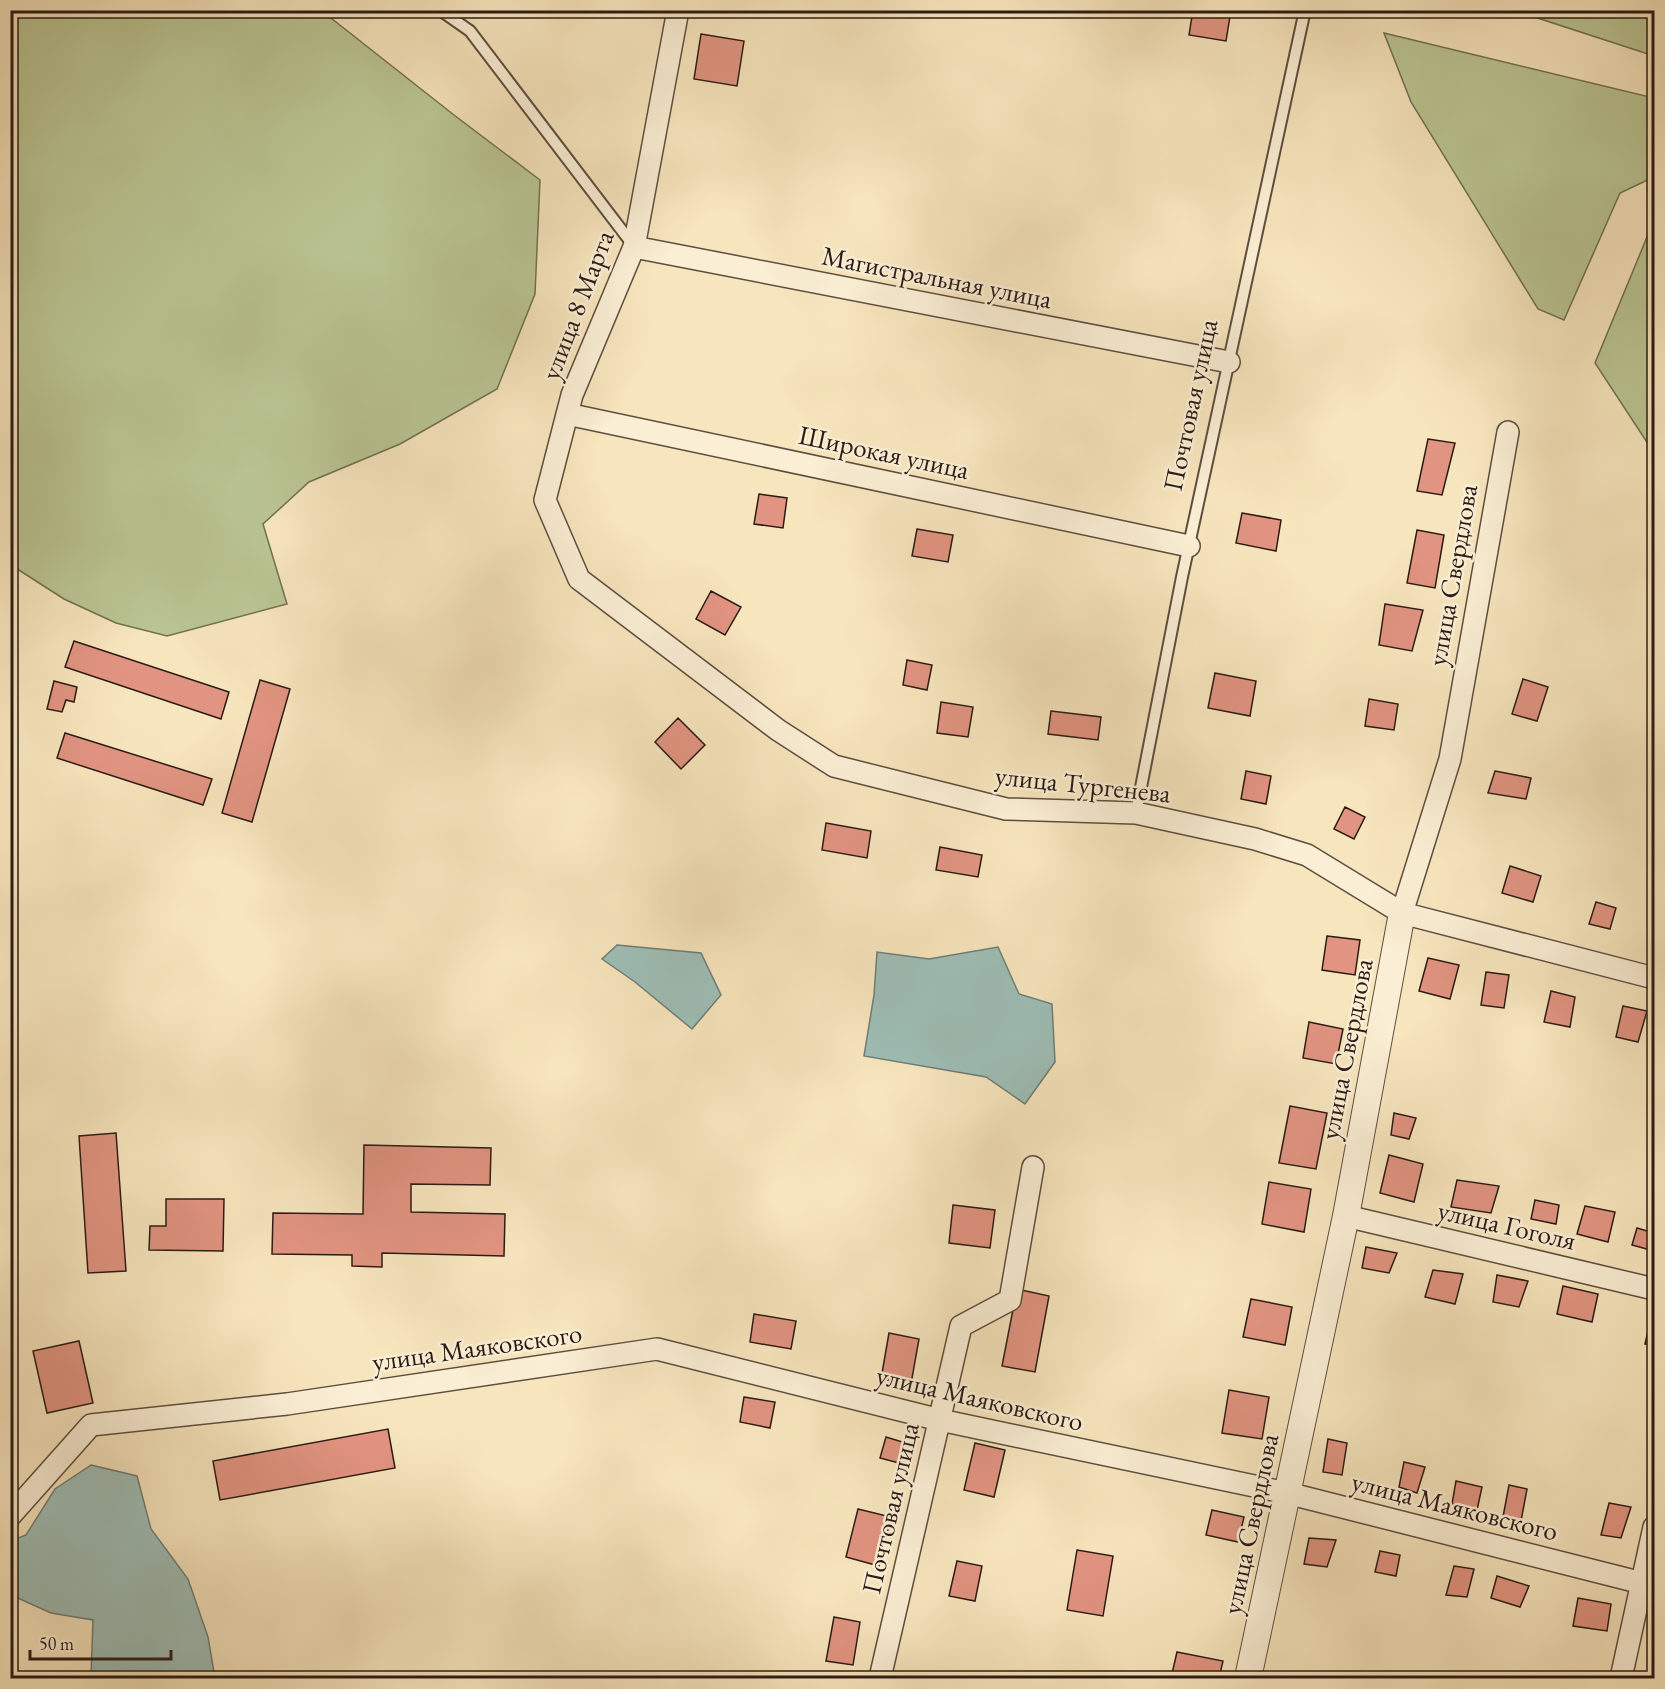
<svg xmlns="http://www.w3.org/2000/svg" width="1665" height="1689" viewBox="0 0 1665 1689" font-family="'EB Garamond',serif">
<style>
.green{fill:#bac593;stroke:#727054;stroke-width:1.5}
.water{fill:#9ebeb6;stroke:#707d76;stroke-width:1.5}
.building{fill:#e19481;stroke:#2b1b15;stroke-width:1.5}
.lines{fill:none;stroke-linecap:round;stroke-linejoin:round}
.service-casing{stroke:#5e4e3f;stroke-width:14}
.minor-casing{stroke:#5e4e3f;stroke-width:24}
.tertiary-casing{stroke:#5e4e3f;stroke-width:28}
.service{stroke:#faeed4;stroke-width:10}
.minor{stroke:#faeed4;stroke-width:21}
.tertiary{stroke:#faeed4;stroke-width:26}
.labels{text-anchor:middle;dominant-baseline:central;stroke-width:5;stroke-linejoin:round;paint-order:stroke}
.street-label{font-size:27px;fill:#2b1b15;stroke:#faeed4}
</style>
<rect width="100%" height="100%" fill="#f7e5bd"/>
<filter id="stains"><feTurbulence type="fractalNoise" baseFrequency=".00333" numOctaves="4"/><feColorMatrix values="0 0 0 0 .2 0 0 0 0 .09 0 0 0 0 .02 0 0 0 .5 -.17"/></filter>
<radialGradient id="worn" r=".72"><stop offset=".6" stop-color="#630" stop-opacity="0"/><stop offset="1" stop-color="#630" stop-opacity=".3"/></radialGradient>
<path class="green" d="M10 11H322L454 115 540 180 535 294 497 389 400 444 309 482 263 524 287 604 167 636 116 623 64 599 11 565Z
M1516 11H1654V55L1645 53Z
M1384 33 1654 98V177L1620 193 1564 320 1538 309 1411 102Z
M1654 220V453L1595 363Z"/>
<path class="water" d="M617 945 701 953 721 995 692 1029 635 982 602 959Z
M998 947 1019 994 1052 1004 1055 1062 1025 1104 986 1077 864 1056 874 995 877 952 929 959Z
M91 1465 137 1476 151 1529 188 1579 208 1637 215 1678H95L91 1676 93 1620 51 1613 11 1595V1541L26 1535 55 1489Z"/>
<path class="building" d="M1193 10H1231L1226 41 1189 35Z
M701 34 744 41 737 86 694 79Z
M1428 439 1455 443 1442 495 1417 491Z
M759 494 787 498 783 528 754 524Z
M1242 513 1281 520 1276 551 1236 543Z
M917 529 953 535 948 562 912 556Z
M1417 530 1444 535 1435 588 1407 583Z
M711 591 741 607 725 635 696 619Z
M1385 604 1423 610 1412 651 1379 645Z
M74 641 229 692 221 719 65 667Z
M907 660 932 665 927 690 903 685Z
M1215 673 1256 681 1250 716 1208 708Z
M1523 679 1548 687 1537 721 1512 714Z
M260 680 290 689 252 822 222 813Z
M54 681 77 687 74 702 66 700 62 712 47 709Z
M1369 699 1398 704 1394 730 1365 726Z
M941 702 973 707 968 737 937 733Z
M1051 711 1101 717 1098 740 1048 734Z
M678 718 705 745 681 769 655 742Z
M65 733 212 779 203 805 57 758Z
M1246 771 1271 776 1266 804 1241 799Z
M1495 771 1531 778 1526 799 1488 793Z
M1345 807 1365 817 1354 839 1334 829Z
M826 823 871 831 867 858 822 850Z
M940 847 982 855 978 877 936 870Z
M1510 866 1541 876 1533 902 1502 893Z
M1596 902 1616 908 1610 929 1589 924Z
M1327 936 1360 940 1355 975 1322 970Z
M1428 958 1459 965 1450 999 1419 991Z
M1486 972 1509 975 1504 1008 1481 1005Z
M1551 991 1575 997 1570 1027 1544 1022Z
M1623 1006 1647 1011 1638 1042 1616 1037Z
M1309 1022 1343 1029 1336 1064 1303 1058Z
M1290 1106 1327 1113 1316 1169 1279 1163Z
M1394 1113 1416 1118 1409 1139 1391 1135Z
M116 1133 126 1271 88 1273 79 1136Z
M364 1145 491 1148 490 1185 411 1184V1212L505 1214 504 1256 382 1253V1267L352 1266V1255L272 1254 273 1213 363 1214Z
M1389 1155 1423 1164 1414 1202 1380 1193Z
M1457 1180 1499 1186 1491 1213 1451 1207Z
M1269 1182 1311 1189 1304 1232 1262 1224Z
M166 1199H224L223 1251 149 1250 150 1226H166Z
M1535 1200 1559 1205 1556 1224 1531 1219Z
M953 1205 995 1210 990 1248 949 1243Z
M1585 1206 1615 1212 1608 1242 1577 1234Z
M1637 1228 1654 1233V1251L1632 1245Z
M1366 1247 1397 1253 1389 1273 1362 1268Z
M1433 1270 1463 1274 1455 1304 1425 1297Z
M1497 1275 1528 1281 1519 1307 1493 1302Z
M1563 1286 1598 1294 1592 1322 1557 1314Z
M1017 1289 1049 1296 1035 1372 1002 1366Z
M1251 1299 1292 1307 1285 1345 1243 1337Z
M754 1314 796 1321 791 1349 750 1342Z
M1651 1318H1654V1346L1645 1344Z
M889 1333 919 1339 911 1384 881 1379Z
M79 1341 93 1403 47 1413 33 1351Z
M1229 1390 1269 1397 1262 1439 1222 1433Z
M744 1397 775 1402 770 1428 740 1422Z
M388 1429 395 1468 220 1500 213 1461Z
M886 1437 909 1444 903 1464 880 1458Z
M1328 1439 1347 1443 1342 1475 1323 1472Z
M975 1443 1005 1450 994 1497 964 1490Z
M1404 1462 1425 1467 1417 1493 1399 1487Z
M1456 1481 1482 1487 1477 1510 1452 1504Z
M1509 1485 1527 1489 1521 1521 1503 1517Z
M1609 1503 1631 1507 1621 1538 1601 1535Z
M858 1509 891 1517 879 1566 846 1557Z
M1212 1510 1244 1517 1238 1542 1206 1535Z
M1309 1538 1336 1540 1327 1567 1304 1564Z
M1077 1550 1113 1556 1103 1616 1067 1610Z
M1380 1551 1400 1555 1396 1576 1375 1572Z
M957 1561 982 1566 975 1601 949 1596Z
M1454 1566 1474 1569 1467 1597 1446 1595Z
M1497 1576 1529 1586 1520 1607 1491 1598Z
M1578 1598 1611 1604 1607 1631 1573 1626Z
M834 1617 860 1622 853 1665 826 1661Z
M1177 1652 1223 1661 1219 1678H1171Z"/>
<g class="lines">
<g class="service-casing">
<path id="service" d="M440 10 470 31 633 245
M1136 813 1182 577 1305 10"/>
</g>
<g class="minor-casing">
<path id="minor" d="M678 10 634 247 572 395 545 500 579 579 778 730 834 766 1006 809 1136 813 1255 839 1307 855 1402 913 1654 978
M634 247 1229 362
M567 414 1189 546
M1402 913 1450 759 1508 432
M1346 1216 1654 1289
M10 1516 91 1425 287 1404 657 1349 940 1420 1287 1493 1654 1586
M880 1678 961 1326 1010 1300 1033 1167
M1621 1678 1654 1527"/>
</g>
<g class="tertiary-casing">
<path id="tertiary" d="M1248 1678 1346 1216 1402 913"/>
</g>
<use href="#service" class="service"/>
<use href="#minor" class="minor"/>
<use href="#tertiary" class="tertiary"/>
</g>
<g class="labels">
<g class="street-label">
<text transform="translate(937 277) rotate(11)">Магистральная улица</text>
<text transform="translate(577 305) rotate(-69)">улица 8 Марта</text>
<text transform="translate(1190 405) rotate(-78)">Почтовая улица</text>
<text transform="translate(884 452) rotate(12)">Широкая улица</text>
<text transform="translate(1452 575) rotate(-80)">улица Свердлова</text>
<text transform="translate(1083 784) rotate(6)">улица Тургенева</text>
<text transform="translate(1346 1049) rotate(-79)">улица Свердлова</text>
<text transform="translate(1507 1225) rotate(13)">улица Гоголя</text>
<text transform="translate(477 1347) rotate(-8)">улица Маяковского</text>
<text transform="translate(980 1398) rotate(13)">улица Маяковского</text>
<text transform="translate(1455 1506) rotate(14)">улица Маяковского</text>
<text transform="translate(890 1508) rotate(-77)">Почтовая улица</text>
<text transform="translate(1250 1524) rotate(-78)">улица Свердлова</text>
</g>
</g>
<rect width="1665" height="1689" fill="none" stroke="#f7e5bd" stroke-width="36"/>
<rect x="12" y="12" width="1641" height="1665" fill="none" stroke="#2b1b15" stroke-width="3"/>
<rect x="18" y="18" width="1629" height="1653" fill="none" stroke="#2b1b15" stroke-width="1.5"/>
<path d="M30 1650v9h141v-9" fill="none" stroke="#2b1b15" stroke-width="3"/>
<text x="39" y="1650" font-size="18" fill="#2b1b15" stroke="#faeed4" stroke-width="4.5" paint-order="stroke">50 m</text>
<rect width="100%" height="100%" filter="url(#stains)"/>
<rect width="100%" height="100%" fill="url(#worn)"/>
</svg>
